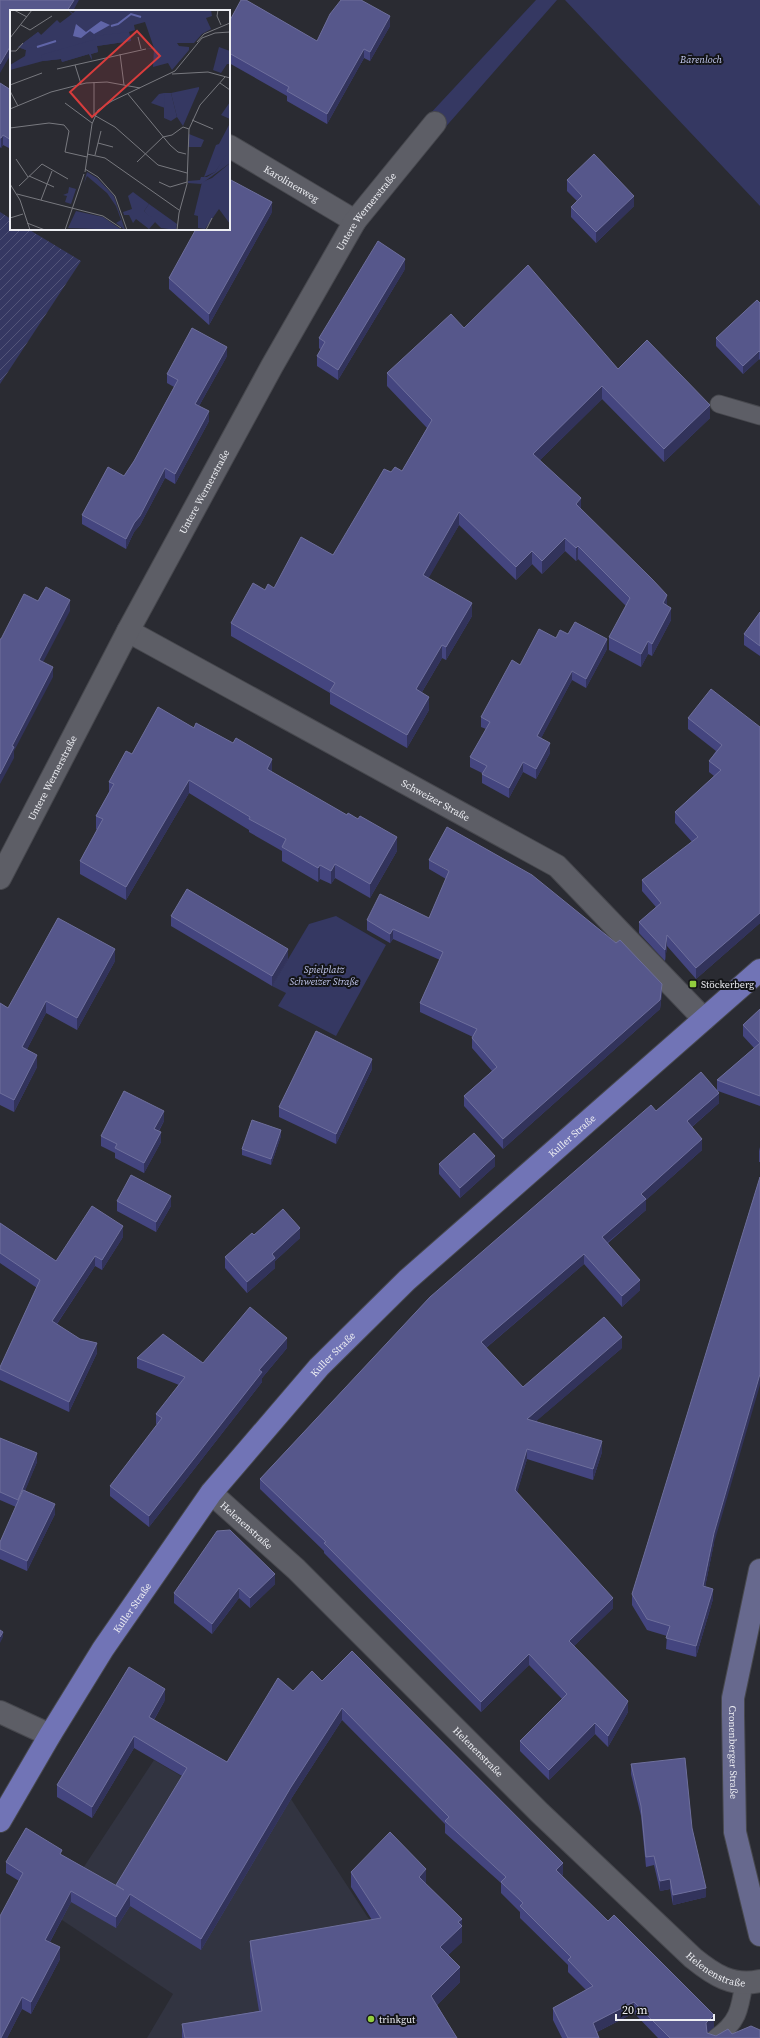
<svg xmlns="http://www.w3.org/2000/svg" width="760" height="2038" viewBox="0 0 760 2038" font-family="'Source Serif 4',serif">
<style>
.built{fill:#323441}
.park{fill:#353862}
.garden{fill:url(#garden-furrows)}
.lines{fill:none;stroke-linecap:round;stroke-linejoin:round}
.service-casing{stroke:#47484e;stroke-width:19}
.minor-casing{stroke:#47484e;stroke-width:24}
.secondary-casing{stroke:#47484e;stroke-width:24}
.primary-casing{stroke:#47484e;stroke-width:24}
.service{stroke:#5d5e66;stroke-width:17}
.minor{stroke:#5d5e66;stroke-width:22}
.secondary{stroke:#67698e;stroke-width:22}
.primary{stroke:#7174b6;stroke-width:22}
.wall{fill:#44457f}
.shaded-wall{fill:#32335b}
.building{fill:#56578b;stroke:#6e6f9c}
.poi-dot{fill:#92cd3e;stroke:#131417;stroke-width:1.5}
.labels{text-anchor:middle;dominant-baseline:central;stroke-width:4;stroke-linejoin:round;paint-order:stroke}
.park-label{font-size:10px;font-style:italic;fill:#c4c9ef;stroke:#131417}
.street-label{font-size:10px;fill:#edeef3;stroke:#131417}
.poi-label{font-size:10px;fill:#edeef3;stroke:#131417;text-anchor:start}
.inset-river{fill:none;stroke:#6065a8;stroke-width:2}
.inset-road{fill:none;stroke:#78797f;stroke-width:1}
.view{fill:#d83c3c;fill-opacity:0.15;stroke:#d83c3c;stroke-width:2}
.inset-edge{fill:none;stroke:#edeef3;stroke-width:2}
</style>
<defs>
<pattern id="garden-furrows" width="10" height="10" patternUnits="userSpaceOnUse"><rect width="10" height="10" fill="#353862"/><path d="M-1 1l2-2M0 10L10 0M9 11l2-2" fill="none" stroke="#535579"/></pattern>
</defs>
<rect width="100%" height="100%" fill="#2a2b32"/>
<path class="built" d="M154 1760 272 1830 291 1799 446 2038H147L173 1994 53 1914Z"/>
<path class="park" d="M536 0H557L442 131 428 116Z
M565 0H760V206Z
M336 916 386 945 336 1036 278 1006 286 993 272 986 309 924Z"/>
<path class="garden" d="M0 212 11 219V229H28L81 261 0 384Z"/>
<g class="lines">
<g class="service-casing">
<path id="service" d="M719 404 760 416
M715 2038C738 2023 740 2009 744 1983"/>
</g>
<g class="minor-casing">
<g id="minor">
<path id="s1" d="M229 146 355 221"/>
<path id="s2" d="M128 631 557 866 704 1019"/>
<path id="s3" d="M0 878 128 631 272 366 355 221 435 123"/>
<path id="s4" d="M211 1493 296 1569 540 1813 693 1958C714 1975 732 1987 760 1981"/>
<path d="M0 1712 50 1735"/>
</g>
</g>
<g class="secondary-casing">
<g id="secondary">
<path id="s5" d="M760 1570 733 1698V1715L735 1832 760 1935"/>
</g>
</g>
<g class="primary-casing">
<g id="primary">
<path id="s6" d="M0 1821 50 1735 103 1649 211 1493 319 1367 407 1280 760 970"/>
</g>
</g>
<use href="#service" class="service"/>
<use href="#minor" class="minor"/>
<use href="#secondary" class="secondary"/>
<use href="#primary" class="primary"/>
</g>
<path class="wall" d="M229 22 317 41 390 26 370 61 364 58 327 124 287 101V96L229 63Z
M0 83 11 90V149L3 145 1 148 0 147Z
M567 180 634 206 596 243 571 217V207L577 201 567 191Z
M272 212 209 325 169 289V278Z
M405 269 338 380 317 366V356L321 350 319 348V338Z
M760 303V360L759 359 743 374 716 346V338Z
M464 328 618 369 710 418 664 462 602 399 540 460 581 509 667 605 671 620 652 656 648 654 641 667 609 650V637L626 606 578 559 576 561 565 551 542 574 532 564 516 580 459 525 428 578 472 616 446 660 442 658 422 692 429 710 407 748 330 704V693L231 636V623L265 590 274 588 333 555 391 472 402 471 427 428 387 386V373Z
M227 356 199 406 209 421 175 484 165 478 140 525 134 532 126 549 82 524V515L124 476 134 461 174 387 167 383V374Z
M760 612V656L744 645V634Z
M568 634 607 649 586 688 572 680 541 738 550 753 536 779 523 772 509 798 482 783V773L470 767V757L486 729 481 727V717L520 665 556 638Z
M688 718 760 727V923L696 979 667 946 665 961 639 933V922L656 907 642 891V880L692 842 675 823V812L714 776 709 772V761L716 751 688 729Z
M132 754 272 772 397 851 370 898 335 878 331 884 320 879 318 882 282 861V851L249 832V830L189 793 126 900 80 874V861L97 830 96 829V816L109 792V782Z
M429 860 662 993 660 1009 503 1149 464 1106V1096L492 1071 472 1048V1038L473 1037 420 1012V1003L440 960 393 939 390 943 367 930V920L429 918 446 879 429 869Z
M171 916 288 959 272 986 171 926Z
M115 961 77 1030 46 1013 27 1049 37 1067 14 1112 0 1105V1003L8 1008Z
M760 1009V1106L718 1091 719 1103 692 1127 702 1150 646 1200V1210L608 1243 640 1290 622 1307 584 1264 486 1348 523 1387 622 1348 536 1421 602 1452 593 1480 527 1459 517 1492 613 1608 574 1646 628 1712 608 1747 595 1734 549 1780 520 1751V1741L562 1699 529 1665 481 1712 324 1553V1551L260 1489V1479L656 1111 717 1091V1080L754 1048 743 1036V1025Z
M372 1069 336 1144 279 1117V1107Z
M164 1121 159 1131 161 1142 144 1173 115 1158V1153L101 1146V1136Z
M281 1136 271 1165 242 1155V1149Z
M760 1147V1162H759V1151Z
M439 1164 495 1166 460 1198 439 1174Z
M117 1201 171 1206 156 1232 117 1211Z
M0 1223 56 1261 123 1237 102 1270 95 1266 57 1324 97 1353 69 1412 0 1380V1367L37 1288 0 1263Z
M254 1235 300 1238 275 1261V1268L247 1293 225 1268V1257Z
M287 1348 262 1378V1382L149 1527 110 1496V1486L157 1425 156 1424V1414L179 1385 137 1368V1358L203 1363Z
M0 1438 37 1462 25 1490 55 1514 27 1571 0 1559V1542L16 1507 0 1500Z
M714 1543 705 1587 713 1599 696 1657 666 1649 667 1636 647 1630 632 1605V1594Z
M275 1584 250 1608 239 1598 212 1634 174 1603V1593Z
M322 1681 563 1874 562 1876 714 2027 707 2033 716 2036 732 2034 760 2038H658L634 2013 597 2032 599 2038H562L553 2020V2008L586 1990 568 1972V1965L520 1918V1912L501 1893V1883L445 1833V1824L342 1720 291 1799 201 1950 130 1906 116 1928 71 1902 50 1942 60 1959 31 2014 22 2009 7 2038H0L19 1881 6 1873V1862L62 1855 116 1886 182 1776 134 1748 92 1818 57 1797V1785L165 1700 154 1720 227 1762 293 1691Z
M631 1764 692 1828 706 1897 673 1905 670 1889 660 1891 654 1865 646 1867 641 1816 631 1774Z
M351 1872 426 1884 462 1919V1942L448 1955 460 1982 437 2005 457 2038H182V2024L259 2011 250 1957V1941L372 1920 351 1887Z"/>
<path class="shaded-wall" d="M74 0H79L73 11H67Z
M390 16V26L370 61V52Z
M11 45V54L0 73V64Z
M364 49V58L327 124V114Z
M3 135V145L1 148V138Z
M634 196V206L596 243V232Z
M272 202V212L209 325V314Z
M405 259V269L338 380V370Z
M227 347V356L195 413V404Z
M759 351V359L743 374V366Z
M602 386V399L533 467V454Z
M710 405V418L664 462V449Z
M209 411V421L175 484V474Z
M165 468V478L140 525 134 532 126 549V539Z
M581 498V511L576 504Z
M459 512V525L423 588V575Z
M565 538V551L542 574V561Z
M578 546V559L576 561V548Z
M532 551V564L516 580V567Z
M667 595V608L663 603Z
M70 600V611L39 670V660Z
M472 603V616L446 660V647Z
M671 608V620L652 656V644Z
M607 639V649L586 688V679Z
M648 641V654L641 667V654Z
M442 645V658L416 702V689Z
M53 667V677L14 751V758L0 784V774L12 746Z
M572 671V680L537 746V736Z
M429 697V710L407 748V735Z
M550 743V753L536 779V769Z
M272 759V773L267 769Z
M523 762V772L509 798V788Z
M189 780V793L126 900V887Z
M397 837V851L370 898V884Z
M335 864V878L331 884V871Z
M320 865V879L318 882V868Z
M760 913V923L696 979V968Z
M393 929V939L390 943V934Z
M667 935V946L665 961V950Z
M115 949V961L77 1030V1018Z
M288 949V959L272 986V976Z
M662 984V993L660 1009 503 1149V1139Z
M46 1001V1013L22 1059V1047Z
M37 1055V1067L14 1112V1100Z
M372 1059V1069L336 1144V1134Z
M719 1093V1103L687 1131V1121Z
M164 1111V1121L154 1139V1129Z
M281 1130V1136L271 1165V1159Z
M161 1132V1142L144 1173V1163Z
M702 1139V1150L646 1200V1210L602 1247V1237L641 1194Z
M495 1156V1166L460 1198V1188Z
M171 1196V1206L156 1232V1222Z
M123 1226V1237L102 1270V1260Z
M300 1228V1238L275 1261V1268L247 1293V1282L272 1254Z
M584 1254V1264L481 1352V1342Z
M95 1256V1266L52 1331V1321Z
M640 1280V1290L622 1307V1296Z
M622 1337V1348L527 1429V1419Z
M287 1338V1348L262 1378V1382L149 1527V1516L259 1370Z
M97 1343V1353L69 1412V1402Z
M760 1374V1385L714 1543 703 1597V1586L714 1533Z
M602 1441V1452L593 1480V1469Z
M527 1449V1459L515 1500V1490Z
M37 1453V1462L18 1508V1500Z
M55 1504V1514L27 1571V1561Z
M275 1574V1584L250 1608V1598Z
M239 1588V1598L212 1634V1624Z
M713 1589V1599L696 1657V1646Z
M613 1598V1608L569 1651V1641Z
M3 1632V1637L0 1643V1637Z
M529 1654V1665L481 1712V1702Z
M165 1689V1700L149 1728V1717Z
M628 1701V1712L608 1747V1736Z
M342 1708V1720L291 1799 201 1950V1939L291 1787Z
M595 1723V1734L549 1780V1770Z
M134 1736V1748L92 1818V1807Z
M563 1863V1874L556 1881V1870Z
M426 1869V1885L419 1877Z
M670 1879V1889L660 1891V1881Z
M706 1888V1897L673 1905V1895Z
M71 1891V1902L45 1951V1940Z
M130 1894V1906L116 1928V1917Z
M462 1919V1942L440 1963V1947L458 1922Z
M60 1947V1959L31 2014V2002Z
M460 1967V1982L431 2011V1996Z
M22 1997V2009L7 2038H1Z
M634 2002V2013L593 2034V2023Z
M714 2015V2027L706 2034V2023Z"/>
<path class="building" d="M0 0H74L67 11H11V45L0 64Z
M241 0H246L317 41 330 14 341 0H361L390 16 370 52 364 49 327 114 287 91 289 87 229 53V22Z
M0 83 11 90V140L3 135 1 138H0Z
M594 154 634 196 596 232 571 207 582 196 567 180Z
M229 179 272 202 209 314 169 278 196 229H229Z
M378 241 405 259 338 370 317 356 325 342 319 338Z
M528 265 618 369 647 340 710 405 664 449 602 386 533 454 581 498 576 504 652 579 667 595 663 603 671 608 652 644 648 641 641 654 609 637 630 598 578 546 576 548 565 538 542 561 532 551 516 567 459 512 423 575 472 603 446 647 442 645 416 689 429 697 407 735 330 691 335 683 231 623 253 583 265 590 268 584 274 588 301 537 333 555 384 469 391 472 395 467 402 471 432 420 387 373 451 314 464 328Z
M757 300 760 303V352L759 351 743 366 716 338Z
M192 328 227 347 195 404 209 411 175 474 165 468 140 516 134 523 126 539 82 515 108 467 124 476 134 461 178 380 167 374Z
M46 587 70 600 39 660 53 667 12 746 14 747 0 774V639H1L24 594 38 601Z
M760 612V646L744 634Z
M575 622 607 639 586 679 572 671 537 736 550 743 536 769 523 762 509 788 482 774 487 766 470 757 490 722 481 717 512 660 520 665 539 629 556 638 560 630 568 634Z
M711 689 760 727V913L696 968 667 935 665 950 639 922 661 903 642 880 698 837 675 812 721 770 709 761 722 745 688 718Z
M158 707 194 728 196 723 233 743 236 738 272 759 267 769 347 815 348 813 358 819 360 816 397 837 370 884 335 864 331 871 320 865 318 868 282 847 286 839 249 819 250 817 189 780 126 887 80 861 103 819 96 816 114 784 109 782 126 751 132 754Z
M447 827 532 875 616 943 620 940 662 984 660 1000 503 1139 464 1096 497 1067 472 1038 477 1029 420 1003 443 952 393 929 390 934 367 920 380 894 429 918 449 871 429 860Z
M187 889 288 949 272 976 171 916Z
M58 918 115 949 77 1018 46 1001 22 1047 37 1055 14 1100 0 1093V1003L8 1008Z
M760 1009V1043L743 1025Z
M316 1031 372 1059 336 1134 279 1107Z
M760 1043V1096L717 1080Z
M701 1072 719 1093 687 1121 702 1139 641 1194 646 1199 602 1237 640 1280 622 1296 584 1254 481 1342 523 1387 604 1317 622 1337 527 1419 602 1441 593 1469 527 1449 515 1490 613 1598 569 1641 628 1701 608 1736 595 1723 549 1770 520 1741 567 1694 529 1654 481 1702 324 1543 326 1542 260 1479 430 1297 651 1105 656 1111Z
M124 1091 164 1111 154 1129 161 1132 144 1163 115 1148 117 1144 101 1136Z
M252 1120 281 1130 271 1159 242 1149Z
M474 1133 495 1156 460 1188 439 1164Z
M131 1175 171 1196 156 1222 117 1201Z
M760 1177V1374L714 1533 703 1586 713 1589 696 1646 666 1638 670 1626 647 1619 632 1594Z
M92 1206 123 1226 102 1260 95 1256 52 1321 80 1339 97 1343 69 1402 0 1369V1367L40 1280 0 1253V1223L56 1261Z
M283 1209 300 1228 272 1254 275 1258 247 1282 225 1257 252 1233 254 1235Z
M250 1307 287 1338 259 1370 262 1372 149 1516 110 1486 162 1418 156 1414 185 1377 137 1358 163 1334 203 1363Z
M0 1438 37 1453 18 1500 0 1492Z
M23 1490 55 1504 27 1561 0 1549V1542Z
M230 1530 275 1574 250 1598 239 1588 212 1624 174 1593 217 1531Z
M0 1630 3 1632 0 1637Z
M352 1651 563 1863 556 1870 608 1921 614 1915 714 2015 706 2023 707 2033 716 2036 728 2029 732 2034 751 2026 760 2030V2038H670L634 2002 593 2023 599 2038H568L553 2008 593 1986 568 1960 571 1957 520 1906 523 1903 501 1882 506 1877 445 1821 449 1817 342 1708 291 1787 201 1939 130 1894 116 1917 71 1891 45 1940 60 1947 31 2002 22 1997 1 2038H0V1916L23 1873 6 1862 26 1828 62 1850 60 1854 124 1890 116 1885 187 1768 134 1736 92 1807 57 1785 129 1667 165 1689 149 1717 227 1762 278 1678 293 1691 312 1671 322 1681Z
M685 1758 692 1828 706 1888 673 1895 670 1879 660 1881 654 1856 646 1857 641 1806 631 1764Z
M390 1832 426 1869 419 1877 462 1919 458 1922 462 1926 440 1947 460 1967 431 1996 457 2038H185L182 2024 262 2011 250 1941 381 1918 351 1872Z"/>
<g class="poi-dot">
<rect x="689" y="980" width="8" height="8" rx="2"/>
<circle cx="371" cy="2019" r="4"/>
</g>
<g class="labels">
<g class="park-label">
<text x="701" y="59">Bärenloch</text>
<text x="324" y="969">Spielplatz<tspan x="324" dy="12">Schweizer Straße</tspan></text>
</g>
<g class="street-label">
<text stroke="none"><textPath href="#s1" startOffset="73">Karolinenweg</textPath></text>
<text stroke="none"><textPath href="#s3" startOffset="761">Untere Wernerstraße</textPath></text>
<text stroke="none"><textPath href="#s3" startOffset="437">Untere Wernerstraße</textPath></text>
<text stroke="none"><textPath href="#s3" startOffset="113">Untere Wernerstraße</textPath></text>
<text stroke="none"><textPath href="#s2" startOffset="351">Schweizer Straße</textPath></text>
<text stroke="none"><textPath href="#s6" startOffset="899">Kuller Straße</textPath></text>
<text stroke="none"><textPath href="#s6" startOffset="575">Kuller Straße</textPath></text>
<text stroke="none"><textPath href="#s4" startOffset="48">Helenenstraße</textPath></text>
<text stroke="none"><textPath href="#s6" startOffset="251">Kuller Straße</textPath></text>
<text stroke="none"><textPath href="#s4" startOffset="372">Helenenstraße</textPath></text>
<text stroke="none"><textPath href="#s5" startOffset="185">Cronenberger Straße</textPath></text>
<text stroke="none"><textPath href="#s4" startOffset="696">Helenenstraße</textPath></text>
</g>
<g class="poi-label">
<text x="701" y="984">Stöckerberg</text>
<text x="379" y="2019">trinkgut</text>
</g>
</g>
<g transform="translate(10 10)">
<rect width="220" height="220" fill="#2a2b32"/>
<path d="M209 37 220 41V54H217L211 63 203 60ZM220 92V109L211 105ZM220 113V141L205 162 194 167 206 135 209 134ZM179 124 194 130 191 137H178ZM220 153V214L209 199 195 219 188 218V206L184 205 192 172 202 168Z" fill="#353862"/>
<path d="M154 83H161L167 107 161 111 154 108ZM220 138V153L191 174 178 173V171L190 170 191 167H197L205 162ZM77 162 87 168 104 186 115 220 106 213 111 210 106 196 97 183 77 166 74 173Z" fill="#353862"/>
<path d="M154 83 155 98 141 93 149 84ZM66 201 93 207 112 220 58 218Z" fill="#353862"/>
<path d="M58 0 63 3 66 0H201L202 6 196 8 201 19 192 24 184 33H167L169 36 179 37V40L162 60 158 53 143 57 144 39H136L144 38 135 12 124 15 125 20 119 22 121 31 87 36 88 42 81 44 82 50 79 44 52 52 51 49 33 51 0 60V55L15 46 16 40 8 37 28 22 31 25 47 10 50 13 62 4ZM139 194 167 214 166 220 151 218 134 201Z" fill="#353862"/>
<path d="M28 22 35 29 16 40 8 37ZM119 22 121 31 87 36 88 42 81 44 82 50 79 44 52 52 51 49 33 51 31 45 86 29 85 26ZM189 77V79L173 116 167 107 161 83ZM59 177 66 179 61 194 55 192 57 186 53 185 58 183ZM123 182 139 194 134 201 146 211 139 219 126 209 123 213 119 205H114L113 202 122 199 118 186Z" fill="#353862"/>
<path d="M91 11 100 15 84 24 80 21 71 28 63 26 66 14 76 22Z" fill="#6065a8"/>
<path class="inset-river" d="M101 16 108 14 121 4 131 7M27 37 46 31"/>
<path class="inset-road" d="M4 0 17 7M208 0 207 6 211 15M11 15 20 20 42 6M128 27 131 39M0 28 22 0M187 32 194 24 220 13M0 41H6L13 33M110 44 114 75M65 55 71 74M47 59 136 39M162 64 198 62 220 68M84 72V105L105 117 148 155 177 163M210 73 220 80M0 75 32 63M0 81 8 96M118 84 160 135 168 142 176 144M55 93 82 113M0 99 41 82 76 73 97 72 130 78M182 110 203 119M0 118 39 113 54 115 59 121 55 142 77 147M88 133 103 137M77 144 95 148 169 200M85 145 91 121M6 149 18 167M127 152 153 127 162 125 173 117 179 119M75 159 88 167 105 186 117 220M75 162 82 114 88 100 102 91 165 61 192 28 205 23 220 22M19 166 44 177M149 172 160 177 177 172M0 174 10 190 20 220M9 176 32 154 58 169M7 184 93 206 111 218M31 190 42 161M0 208 13 204M17 213 35 220M55 220 74 164M167 220 169 203 177 174 179 119 190 95 215 67M196 220 202 208"/>
<path class="view" d="M127 21 150 46 82 107 60 82Z"/>
<rect width="220" height="220" class="inset-edge"/>
</g>
<path d="M616 2014v6h98v-6" fill="none" stroke="#edeef3" stroke-width="2"/>
<text x="622" y="2014" font-size="12" fill="#edeef3" stroke="#131417" stroke-width="3" paint-order="stroke">20 m</text>
</svg>
